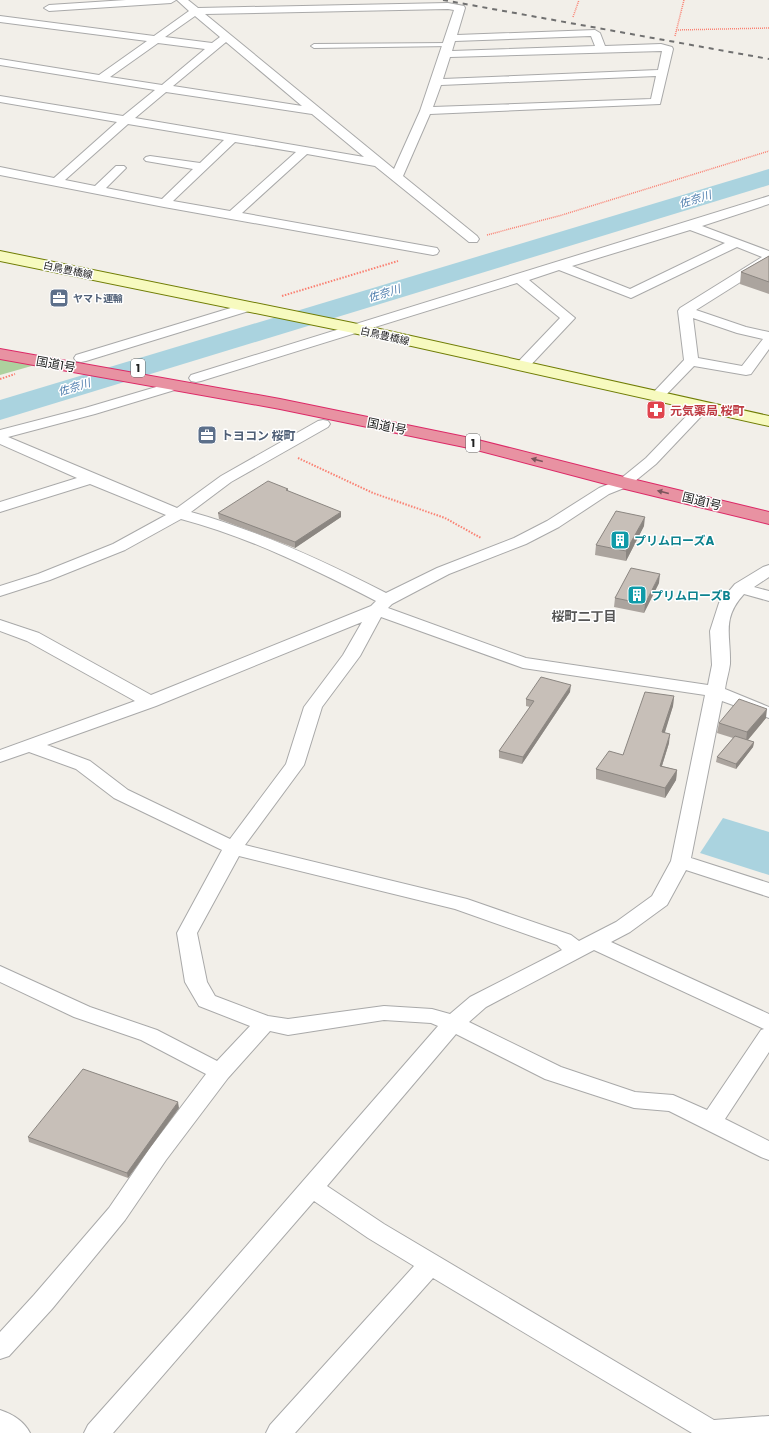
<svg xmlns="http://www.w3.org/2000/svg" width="769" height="1433" viewBox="0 0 769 1433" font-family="Poppins,'Noto Sans JP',sans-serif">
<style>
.forest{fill:#add19e}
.water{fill:#aad3df}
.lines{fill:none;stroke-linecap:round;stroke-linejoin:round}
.river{fill:#aad3df;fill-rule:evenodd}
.lane-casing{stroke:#a9a9a9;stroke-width:2}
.street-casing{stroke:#a9a9a9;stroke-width:2}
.secondary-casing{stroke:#707d05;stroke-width:2}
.highway-casing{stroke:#dc2a67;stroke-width:2}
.path-far1{stroke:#fa8072;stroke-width:1.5;stroke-dasharray:1 1;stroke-linecap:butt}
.path{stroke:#fa8072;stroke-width:2;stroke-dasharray:1.5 1.5;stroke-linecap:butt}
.lane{fill:#fff;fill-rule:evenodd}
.street{fill:#fff;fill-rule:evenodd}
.secondary{fill:#f7fabf;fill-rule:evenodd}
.highway{fill:#e892a2;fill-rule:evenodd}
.rail{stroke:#707070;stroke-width:2;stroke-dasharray:5 5;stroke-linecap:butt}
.wall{fill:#aba49e}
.shaded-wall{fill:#8b8681}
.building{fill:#c7bfb8;stroke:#8b8681}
.oneway{fill:#7b545c}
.labels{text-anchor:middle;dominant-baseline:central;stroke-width:3;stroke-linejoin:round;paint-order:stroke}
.far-street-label{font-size:10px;fill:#222;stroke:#fff}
.far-service-label{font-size:10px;font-weight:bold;fill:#4e5e75;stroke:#fff;text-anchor:start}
.far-water-label{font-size:11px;font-style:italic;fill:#4a7aab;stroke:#fff}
.shield{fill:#fff;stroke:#646464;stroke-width:1}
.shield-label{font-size:11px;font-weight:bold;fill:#222}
.street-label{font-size:12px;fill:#222;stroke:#fff}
.health-label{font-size:12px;font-weight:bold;fill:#be3a42;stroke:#fff;text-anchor:start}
.service-label{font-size:12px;font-weight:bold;fill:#4e5e75;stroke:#fff;text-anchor:start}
.culture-label{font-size:12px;font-weight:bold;fill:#0d838f;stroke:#fff;text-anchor:start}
.neighbourhood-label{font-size:13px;font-weight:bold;fill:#555;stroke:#fff}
</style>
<rect width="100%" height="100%" fill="#f2efe9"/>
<path class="forest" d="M0 359 35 365 0 375Z"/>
<path class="water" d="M723 818 769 832V875L700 853Z"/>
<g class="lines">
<path class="river" d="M769 169V185L0 420V400Z"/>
<g class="lane-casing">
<path id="lane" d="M449 43 452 45 451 46 314 48 311 46 314 44Z"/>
</g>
<g class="street-casing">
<path id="street" d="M126 0H176L171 3 49 11 44 8 49 5Z
M177 0H188L198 8 448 3 464 6 465 8 457 35 595 30 600 33 605 46 661 44 672 47 673 49 660 104 430 114 403 176 477 236 479 239 477 242H469L375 166 307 154 242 213 437 248 439 251 437 254 433 255 164 207 0 175V167L54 178 117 122 0 102V96L123 116 155 90 0 65V59L99 75 147 41 0 22V16L154 36 189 11ZM448 9 454 10 420 111 394 169 205 14ZM195 16 220 37 212 43 165 37ZM591 36 595 46 452 51 455 41ZM226 42 302 106 173 86ZM158 43 205 49 162 85 110 77ZM662 51 658 70 443 79 450 57ZM656 76 651 99 433 107 441 85ZM166 92 312 114 364 157 135 118ZM128 124 224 140 200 163 150 156 146 157 144 159 146 161 193 169 162 199 106 188 126 168 124 166H116L95 186 65 180ZM235 142 296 152 230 211 173 201Z
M769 196V204L702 226 769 251V264L696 310 746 327 769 332V349L751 374 746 375 694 366 662 399 657 400 652 399 650 396 684 360 678 311 680 308 762 257 737 247 631 298 559 270 529 280 575 318 527 369 522 370 517 369 515 366 517 363 560 318 517 283 201 381 196 382 191 381 189 378 191 375ZM690 230 725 243 630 289 572 266ZM693 318 737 333 763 339 742 366 698 358Z
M247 303 252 304 254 307 252 310 86 361 81 362 76 361 74 358 76 355Z
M173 382 178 383 180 386 178 389 95 414 8 437 177 508 221 476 318 421 323 420 328 421 330 424 328 427 231 482 191 512C259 531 324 561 386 593L437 568 514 538 547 521 599 488 619 480 646 458 698 404 703 403 708 404 710 407 656 464 629 486 609 494 559 527 526 544 449 574 392 604 388 608 526 658 708 685 712 665 710 631 719 603 735 584 763 567 769 565V577L754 587 769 591V601L744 594C721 619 731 635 730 664 729 672 726 681 725 689L769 707V718L722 701 691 858 769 883V897L686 870 667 905 630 932 611 942 769 1014V1052L725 1119 769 1141V1160L761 1157 669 1111 634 1108 545 1079 456 1034 327 1186 384 1224 714 1420 769 1416V1433H692L433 1278 295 1433H266L270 1425 414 1266 368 1238 314 1201 113 1433H84L88 1425 188 1313 438 1026 431 1023 384 1020 288 1035 270 1031 228 1078 166 1160 125 1220 52 1309 9 1356 0 1359V1332L34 1295 109 1208 150 1148 206 1074 141 1040 74 1017 0 982V966L90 1007 157 1030 217 1061 250 1026 199 1006 185 982 177 933 222 850 114 798 76 769 29 752 0 762V750L135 701 27 641 0 631V620L39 633 151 695 371 606 376 601C314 569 249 537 181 519L125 550 50 580 0 596V586L38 574 113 544 166 515 90 484 0 512V502L77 478 0 444V430L85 408ZM381 617 523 668 705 695 671 861 652 896 616 922 579 941 571 935 467 899 245 845 304 765 322 707 360 656ZM362 622 343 655 304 707 286 764 230 839 128 790 90 761 47 745 156 706ZM239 856 455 909 557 945 562 950 470 997 450 1014 432 1009 384 1006 288 1019 268 1016 215 996 207 982 197 933ZM594 950 764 1029 761 1030 707 1110 673 1095 635 1092 561 1067 469 1022 486 1007Z
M0 1410C12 1414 24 1421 30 1433H0Z"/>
</g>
<g class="secondary-casing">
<path id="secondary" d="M0 251 353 323 769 416V426L353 333 0 261Z"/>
</g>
<g class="highway-casing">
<path id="highway" d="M0 349 280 399 470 438 628 478 769 512V524L617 487 469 448 280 409 0 359Z"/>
</g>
<path class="path-far1" d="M573 17 579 0
M676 30 769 28
M675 36 684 0
M487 235 562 215 769 151"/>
<path class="path" d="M282 296 398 261
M0 379 15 374
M298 458 373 493 445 518 481 538"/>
<use href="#lane" class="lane"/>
<use href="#street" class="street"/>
<use href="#secondary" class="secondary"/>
<use href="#highway" class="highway"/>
<path class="rail" d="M443 0 769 59"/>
</g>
<path class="wall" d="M769 256V294L740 284 741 272Z
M288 489V491L341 517 295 548 219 519 218 513Z
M644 526 626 561 595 555 596 545Z
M659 583 644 613 614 607 615 598Z
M570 692 522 764 499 758V751L530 707 526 706V699Z
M674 696 673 706 664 733 669 743 662 766 677 770 676 780 665 798 596 779V769L623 755Z
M766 718 748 740 754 742 753 747 736 769 716 762 717 757 733 738 717 733 719 723Z
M179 1108 128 1178 29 1142 28 1137Z"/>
<path class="shaded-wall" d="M341 512V517L295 548V542Z
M645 517 644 526 626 561V551Z
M660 574 659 583 644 613 645 604Z
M571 685 570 692 522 764 523 757Z
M674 696 673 706 662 742V732Z
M767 709 766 718 746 742 747 732Z
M670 734 669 743 659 775 660 766Z
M754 742 753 747 736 769V764Z
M677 770 676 780 665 798V788Z
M178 1102 179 1108 128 1178 127 1173Z"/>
<path class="building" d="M769 256V282L741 272Z
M268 481 288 489 286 490 341 512 295 542 218 513Z
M616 511 645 517 626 551 596 545Z
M631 568 660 574 645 604 615 598Z
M541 677 571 685 523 757 499 751 534 701 526 699Z
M645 692 674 696 662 732 670 734 660 766 677 770 665 788 596 769 609 751 623 755Z
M739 699 767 709 747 732 719 723Z
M735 736 754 742 736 764 717 757Z
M83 1069 178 1102 127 1173 28 1137Z"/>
<defs><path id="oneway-solid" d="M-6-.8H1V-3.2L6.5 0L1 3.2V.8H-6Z"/></defs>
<g class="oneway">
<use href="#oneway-solid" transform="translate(537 460) rotate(-165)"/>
<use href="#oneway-solid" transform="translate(663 492) rotate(-166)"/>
</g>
<defs>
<g id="office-square" transform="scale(1)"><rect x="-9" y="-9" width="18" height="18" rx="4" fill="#5c6f8a" stroke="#fff"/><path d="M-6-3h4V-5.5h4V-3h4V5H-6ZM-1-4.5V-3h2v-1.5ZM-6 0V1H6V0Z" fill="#fff"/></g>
<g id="pharmacy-square" transform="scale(1)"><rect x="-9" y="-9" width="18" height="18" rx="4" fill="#e0444e" stroke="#fff"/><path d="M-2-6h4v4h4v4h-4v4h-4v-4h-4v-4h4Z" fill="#fff"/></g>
<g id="building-square" transform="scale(1)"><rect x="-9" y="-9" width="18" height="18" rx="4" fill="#0f9aa8" stroke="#fff"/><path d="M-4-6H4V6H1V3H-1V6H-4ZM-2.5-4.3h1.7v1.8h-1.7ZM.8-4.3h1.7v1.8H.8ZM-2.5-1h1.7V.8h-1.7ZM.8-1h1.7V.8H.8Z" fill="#fff"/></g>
</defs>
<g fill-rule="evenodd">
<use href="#office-square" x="59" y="298"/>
<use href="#pharmacy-square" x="656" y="410"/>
<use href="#office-square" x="207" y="435"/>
<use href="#building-square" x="620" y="540"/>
<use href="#building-square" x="637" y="595"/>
</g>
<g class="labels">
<g class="far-street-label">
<text transform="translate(68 270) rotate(12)">白鳥豊橋線</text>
<text transform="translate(385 336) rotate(13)">白鳥豊橋線</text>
</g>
<g class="far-service-label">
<text x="73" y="298">ヤマト運輸</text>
</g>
<g class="far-water-label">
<text transform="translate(695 199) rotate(-17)">佐奈川</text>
<text transform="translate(384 293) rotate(-17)">佐奈川</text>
<text transform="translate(74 387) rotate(-17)">佐奈川</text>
</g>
<g class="shield">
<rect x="131" y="359" width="14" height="18" rx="3"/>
<rect x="466" y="434" width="14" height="18" rx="3"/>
</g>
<g class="shield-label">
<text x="138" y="368">1</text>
<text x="473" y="443">1</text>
</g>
<g class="street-label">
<text transform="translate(56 364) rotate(10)">国道1号</text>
<text transform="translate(387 426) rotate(11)">国道1号</text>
<text transform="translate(702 501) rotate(14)">国道1号</text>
</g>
<g class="health-label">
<text x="670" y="410">元気薬局 桜町</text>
</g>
<g class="service-label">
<text x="221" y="435">トヨコン 桜町</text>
</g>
<g class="culture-label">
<text x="634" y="540">プリムローズA</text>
<text x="651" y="595">プリムローズB</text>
</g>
<g class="neighbourhood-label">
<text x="584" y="616">桜町二丁目</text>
</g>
</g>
</svg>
